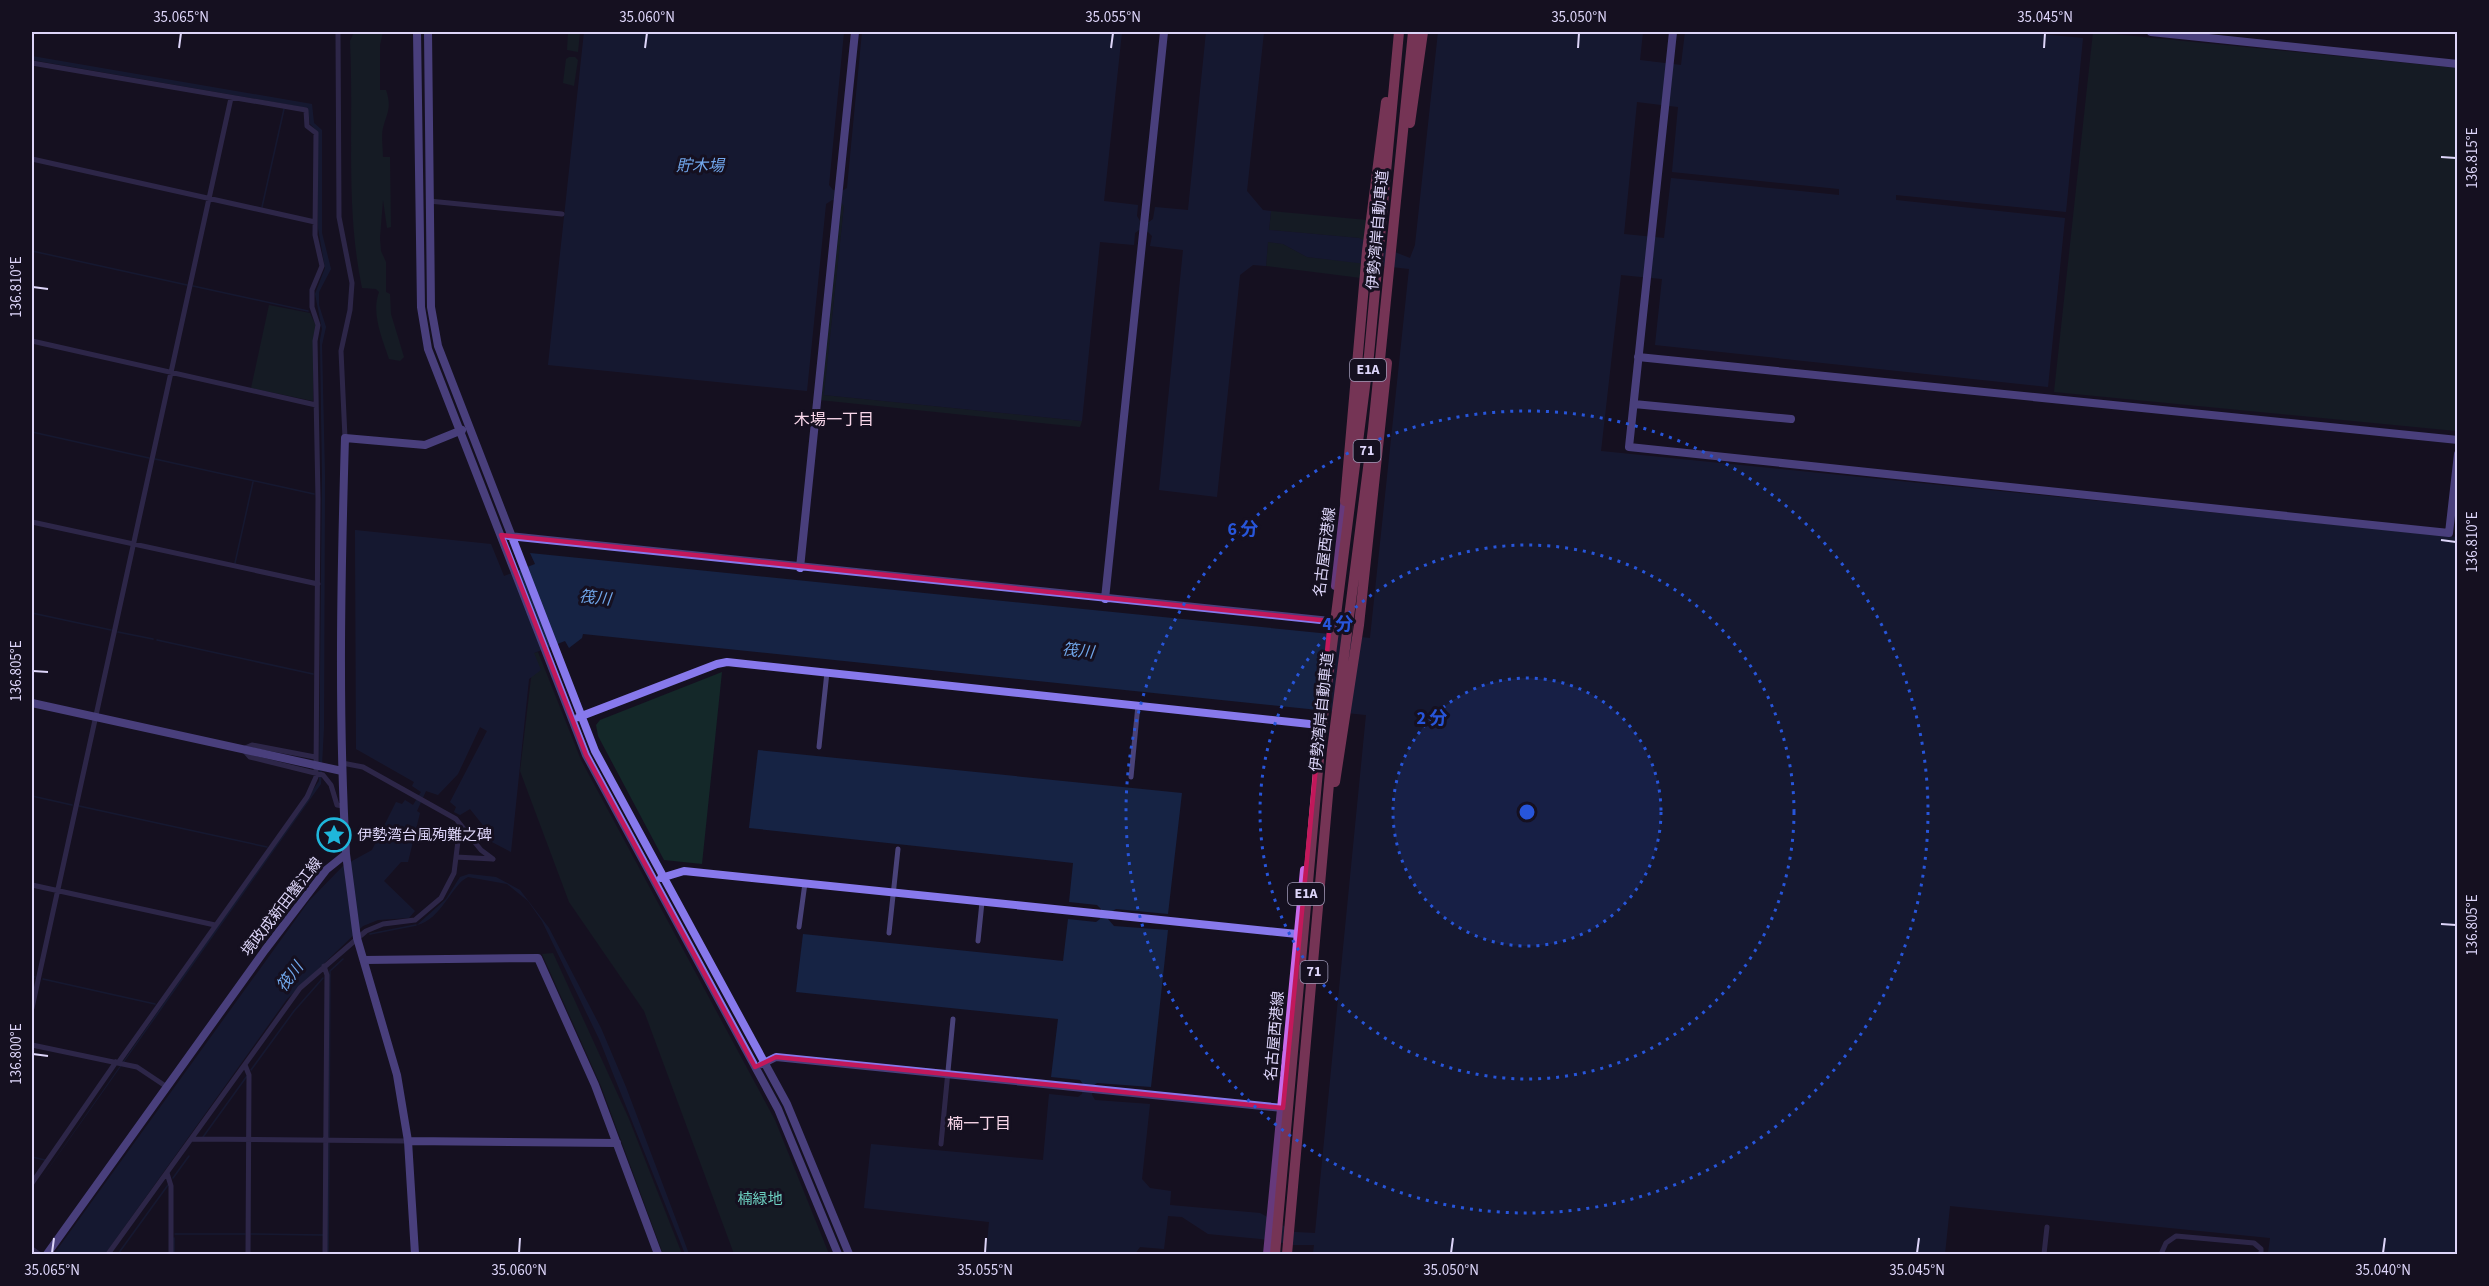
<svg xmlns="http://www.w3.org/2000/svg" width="2489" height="1286" viewBox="0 0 2489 1286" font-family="'Source Sans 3','Noto Sans JP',sans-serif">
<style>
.green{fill:#142829}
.water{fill:#162344;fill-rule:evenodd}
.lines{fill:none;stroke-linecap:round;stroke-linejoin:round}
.stream{stroke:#162344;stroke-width:1.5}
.street{stroke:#494279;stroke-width:5}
.secondary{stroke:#8779ec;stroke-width:8}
.primary{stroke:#c76bea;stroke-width:8}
.highway{stroke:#e96195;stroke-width:10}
.marked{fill:none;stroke:#c2185b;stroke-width:4.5;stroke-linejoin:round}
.ticks{fill:none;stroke:#ddd5f9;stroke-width:2}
.ring{fill:none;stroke:#2755da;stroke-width:3;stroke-dasharray:3 6}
.labels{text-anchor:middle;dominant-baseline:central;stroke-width:6;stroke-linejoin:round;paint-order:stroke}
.shield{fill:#151020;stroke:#a19ab8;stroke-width:1.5}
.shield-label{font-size:14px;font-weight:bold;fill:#ddd5f9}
.street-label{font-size:15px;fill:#ddd5f9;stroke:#151020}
.poi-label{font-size:15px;fill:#ddd5f9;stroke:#151020;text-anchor:start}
.park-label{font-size:15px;fill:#6ccfc0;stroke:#151020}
.water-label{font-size:16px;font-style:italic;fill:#71a7eb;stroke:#151020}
.neighbourhood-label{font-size:16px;fill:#f9d7ea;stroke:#151020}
.centre{fill:#2755da;stroke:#151020;stroke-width:3}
.ring-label{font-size:18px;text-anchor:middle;font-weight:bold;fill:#2755da;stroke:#151020;stroke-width:6;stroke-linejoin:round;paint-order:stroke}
.neatline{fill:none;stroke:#ddd5f9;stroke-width:2}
.ticks-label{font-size:15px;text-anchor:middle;fill:#ddd5f9}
</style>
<rect width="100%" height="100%" fill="#151020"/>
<path class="green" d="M354 32H383L380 45V90H386C392 107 387 113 383 128 381 136 383 148 383 157H390L391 227 387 228 383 200 380 238 381 251 386 262V292L390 294 391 314 404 357 400 361 389 359C382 338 371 313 379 292L376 289 362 288C345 207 354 124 350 41Z
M568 32H580L578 52 567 50Z
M2093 32 2457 68 2456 431 2054 392Z
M569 57H575L578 60 574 86 563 83 566 59Z
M841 201 844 206 824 395 1082 421 1080 427 819 400Z
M1271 211 1367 220 1366 241 1359 238 1269 230Z
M1268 242 1283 244 1307 257 1362 263 1361 278 1266 266Z
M269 305 310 313 316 326 313 338V401L251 388Z
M538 652 581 760 775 1120 829 1254H734L644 1011 569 902 520 771 534 653Z
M722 672 702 864 664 860 598 736 596 725 600 720Z
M553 953 629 1119 682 1254H663L601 1086 542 954Z"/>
<path class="water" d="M584 32H844L829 185 833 190 842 191 847 188 862 32H1122L1104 201 1138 205 1137 216 1140 221 1149 222 1153 219 1155 207 1188 210 1206 32H1264L1247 191 1263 210 1271 211 1269 230 1359 238 1410 258 1415 245 1438 32H1643L1640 60 1681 65 1685 32H2020L2083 38 2066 212 1896 195V200L2065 218 2048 387 1655 345 1662 279 1621 275 1601 451 2457 537V1254H2281L2268 1253 2270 1238 1950 1206 1945 1254H1313L1314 1245H1293L1261 1239 1208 1234 1182 1217 1168 1216 1164 1249 1140 1247 1135 1254H986L989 1222 864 1208 871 1144 1043 1160 1049 1094 1078 1097 1082 1094 1083 1084 1080 1080 1051 1077 1058 1019 796 992 803 934 1063 961 1068 919 1096 922 1100 919 1101 909 1097 905 1069 902 1073 863 749 828 758 750 1182 793 1168 914 1116 909 1109 913 1108 919 1114 926 1168 930 1151 1087 1097 1083 1093 1086 1092 1095 1095 1100 1150 1104 1142 1179 1150 1188 1171 1191 1170 1205 1260 1213 1295 1232 1315 1233 1366 715 583 634 582 638 569 648 565 641 534 653 541 670 529 679 511 852 492 842 494 839 470 809 460 815 454 812 456 807 450 802 487 731 480 727 458 774 438 795 426 791 417 811 420 813 408 862H401L384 881 415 911 409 918 378 920 363 926 287 999 105 1254H54L309 901 343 866 372 850 396 802 402 804 405 800 413 805 421 792 412 786 414 782 356 749 355 530 491 544 504 576 535 564 530 553 1370 638 1409 269 1307 257 1283 244 1268 242 1266 266 1253 265 1240 275 1217 497 1159 490 1183 250 1150 246 1152 236 1148 232 1139 230 1135 233 1134 245 1100 242 1082 421 824 395 844 206 840 201 832 200 826 204 807 391 548 365ZM1637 102 1678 107 1672 172 1839 189V195L1671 178 1664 238 1624 234Z
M32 56 312 104 314 123 322 130V233L331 269 319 292V305L326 327 322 345 325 476 324 727 321 784 32 1192 319 781 322 475 320 340 322 329 315 294 325 268 318 228V132L310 124 308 108 32 60Z
M469 874 496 877 520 890 549 928 601 1028 626 1087 689 1254H685L600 1041 542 921 528 901 507 884 468 877C452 884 441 920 417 925L446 899 460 877Z"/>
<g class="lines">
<path class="stream" d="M262 207 284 109
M32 251 187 285
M193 286 308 311
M32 432 149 458
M155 459 314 494
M235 563 253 482
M32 613 111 630
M118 632 153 639
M157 640 313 674
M32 796 72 805
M79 806 267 847
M370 934 416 925
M32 976 35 977
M43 979 155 1004
M251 1070 294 1011 323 978
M203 1137 247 1076
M329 1137 330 971 343 959
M32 1157 45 1160
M173 1178 189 1156
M175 1234H245
M251 1234 323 1235
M174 1238V1254
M118 1254 168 1185
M328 1254 329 1143"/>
<path class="street" d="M338 32 339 217 352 283 350 310 341 351 345 438
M32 63 306 110 307 126 316 133 315 235 322 266 312 290V307L318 325 315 341 318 499 316 777 307 797 118 1063
M32 159 315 222
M429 201 562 214
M32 341 316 405
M32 522 318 584
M819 747 827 672
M315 757 252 745 243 749 250 757 323 775 331 785 337 805 343 806
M342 763 363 767 456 819 481 850 493 859
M1131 777 1138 705
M456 857 493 859
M32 885 215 925
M799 927 805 883
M889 933 898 849
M978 941 982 902
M324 966 327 975 325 1254
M32 1008 231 98
M32 1045 137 1067 167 1087
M245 1065 249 1075 248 1254
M192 1139 408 1141
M941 1144 953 1019
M167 1173 171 1186V1254
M32 1183 116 1062
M32 1249 39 1254
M108 1254 300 988 366 931 383 924 415 920 441 898 454 873 460 825
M2044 1254 2047 1227
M2161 1254 2166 1243 2176 1236 2254 1243 2261 1249V1254"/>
<path class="secondary" d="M417 32 421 307 428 349 586 755 778 1109 838 1254
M428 32 431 307 438 346 595 751 787 1104 849 1254
M1673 32 1629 447 2449 533 2458 454
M2151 32 2458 64
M1638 357 2458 440
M1634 404 1791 419
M509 536 1330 621
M800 568 855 32
M1105 599 1164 32
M32 703 342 771
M579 717 717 664 727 662 1319 725
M346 854C338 715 341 576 345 438L425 445 462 430
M661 878 684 871 1297 934
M364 960 538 958 595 1085 658 1254
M762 1064 776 1057 1283 1108
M408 1141 617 1143
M47 1254 265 950 326 870 346 854 357 938 397 1075 408 1141 415 1254"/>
<path class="primary" d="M1335 586 1345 497
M1267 1254 1304 870"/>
<path class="highway" d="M1410 123 1423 32
M1345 501 1367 251 1386 102
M1335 782 1359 625 1387 363
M1275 1254 1322 725 1369 355 1399 32
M1287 1254 1332 750 1373 429 1413 32"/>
</g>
<path d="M0 0H2489V1286H0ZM501 535 1330 621 1283 1108 776 1057 755 1067 586 755Z" fill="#151020" fill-opacity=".55" fill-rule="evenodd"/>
<path class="marked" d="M501 535 1330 621 1283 1108 776 1057 755 1067 586 755Z"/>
<path class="ticks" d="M179 48 181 33M645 48 647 33M1111 48 1113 33M1578 48 1579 33M2044 48 2045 33M2441 157 2456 158M33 287 48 289M2441 540 2456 542M33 671 48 672M2441 924 2456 925M33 1054 48 1056M52 1253 54 1238M519 1253 520 1238M985 1253 986 1238M1451 1253 1453 1238M1917 1253 1919 1238M2383 1253 2385 1238"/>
<circle cx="1527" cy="812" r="134" fill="#2755da" fill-opacity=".12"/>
<g class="ring">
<circle cx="1527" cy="812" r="134"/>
<circle cx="1527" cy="812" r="267"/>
<circle cx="1527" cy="812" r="401"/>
</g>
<defs>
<g id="sight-ring" transform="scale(1.725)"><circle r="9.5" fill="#151020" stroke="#1fb6db" stroke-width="1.5"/><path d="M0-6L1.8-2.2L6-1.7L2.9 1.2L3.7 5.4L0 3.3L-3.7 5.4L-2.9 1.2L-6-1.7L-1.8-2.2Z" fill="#1fb6db"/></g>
</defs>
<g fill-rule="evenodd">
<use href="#sight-ring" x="334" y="835"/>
</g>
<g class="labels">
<g class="shield">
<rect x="1350" y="359" width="36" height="22" rx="4.5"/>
<rect x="1353.5" y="440" width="27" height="22" rx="4.5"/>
<rect x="1288" y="883" width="36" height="22" rx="4.5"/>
<rect x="1300.5" y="961" width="27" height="22" rx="4.5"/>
</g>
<g class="shield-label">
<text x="1368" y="370">E1A</text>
<text x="1367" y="451">71</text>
<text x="1306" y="894">E1A</text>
<text x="1314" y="972">71</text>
</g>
<g class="street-label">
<text transform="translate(1378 230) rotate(-85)">伊勢湾岸自動車道</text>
<text transform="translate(1325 552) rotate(-83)">名古屋西港線</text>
<text transform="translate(1322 712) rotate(-84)">伊勢湾岸自動車道</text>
<text transform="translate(282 907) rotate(-52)">境政成新田蟹江線</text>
<text transform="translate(1275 1036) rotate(-85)">名古屋西港線</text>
</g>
<g class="poi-label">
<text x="357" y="835">伊勢湾台風殉難之碑</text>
</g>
<g class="park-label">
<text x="760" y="1199">楠緑地</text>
</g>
<g class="water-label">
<text x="700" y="166">貯木場</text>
<text transform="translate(595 598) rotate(6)">筏川</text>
<text transform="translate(1078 651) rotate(6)">筏川</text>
<text transform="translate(290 977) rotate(-53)">筏川</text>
</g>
<g class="neighbourhood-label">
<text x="834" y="420">木場一丁目</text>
<text x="979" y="1124">楠一丁目</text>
</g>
</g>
<circle cx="1527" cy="812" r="9" class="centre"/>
<g class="ring-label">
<text x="1243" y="535">6 分</text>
<text x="1338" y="630">4 分</text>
<text x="1432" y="724">2 分</text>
</g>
<rect width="2489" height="1286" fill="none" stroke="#151020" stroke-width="66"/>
<rect x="33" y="33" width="2423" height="1220" class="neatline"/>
<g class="ticks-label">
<text x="181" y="22">35.065°N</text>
<text x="647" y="22">35.060°N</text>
<text x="1113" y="22">35.055°N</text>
<text x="1579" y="22">35.050°N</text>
<text x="2045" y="22">35.045°N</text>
<text transform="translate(2472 158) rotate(-90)" y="5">136.815°E</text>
<text transform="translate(16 287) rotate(-90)" y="5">136.810°E</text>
<text transform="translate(2472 542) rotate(-90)" y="5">136.810°E</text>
<text transform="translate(16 671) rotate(-90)" y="5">136.805°E</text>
<text transform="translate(2472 925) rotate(-90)" y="5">136.805°E</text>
<text transform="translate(16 1054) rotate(-90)" y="5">136.800°E</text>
<text x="52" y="1275">35.065°N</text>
<text x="519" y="1275">35.060°N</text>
<text x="985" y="1275">35.055°N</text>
<text x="1451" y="1275">35.050°N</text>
<text x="1917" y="1275">35.045°N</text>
<text x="2383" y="1275">35.040°N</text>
</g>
</svg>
